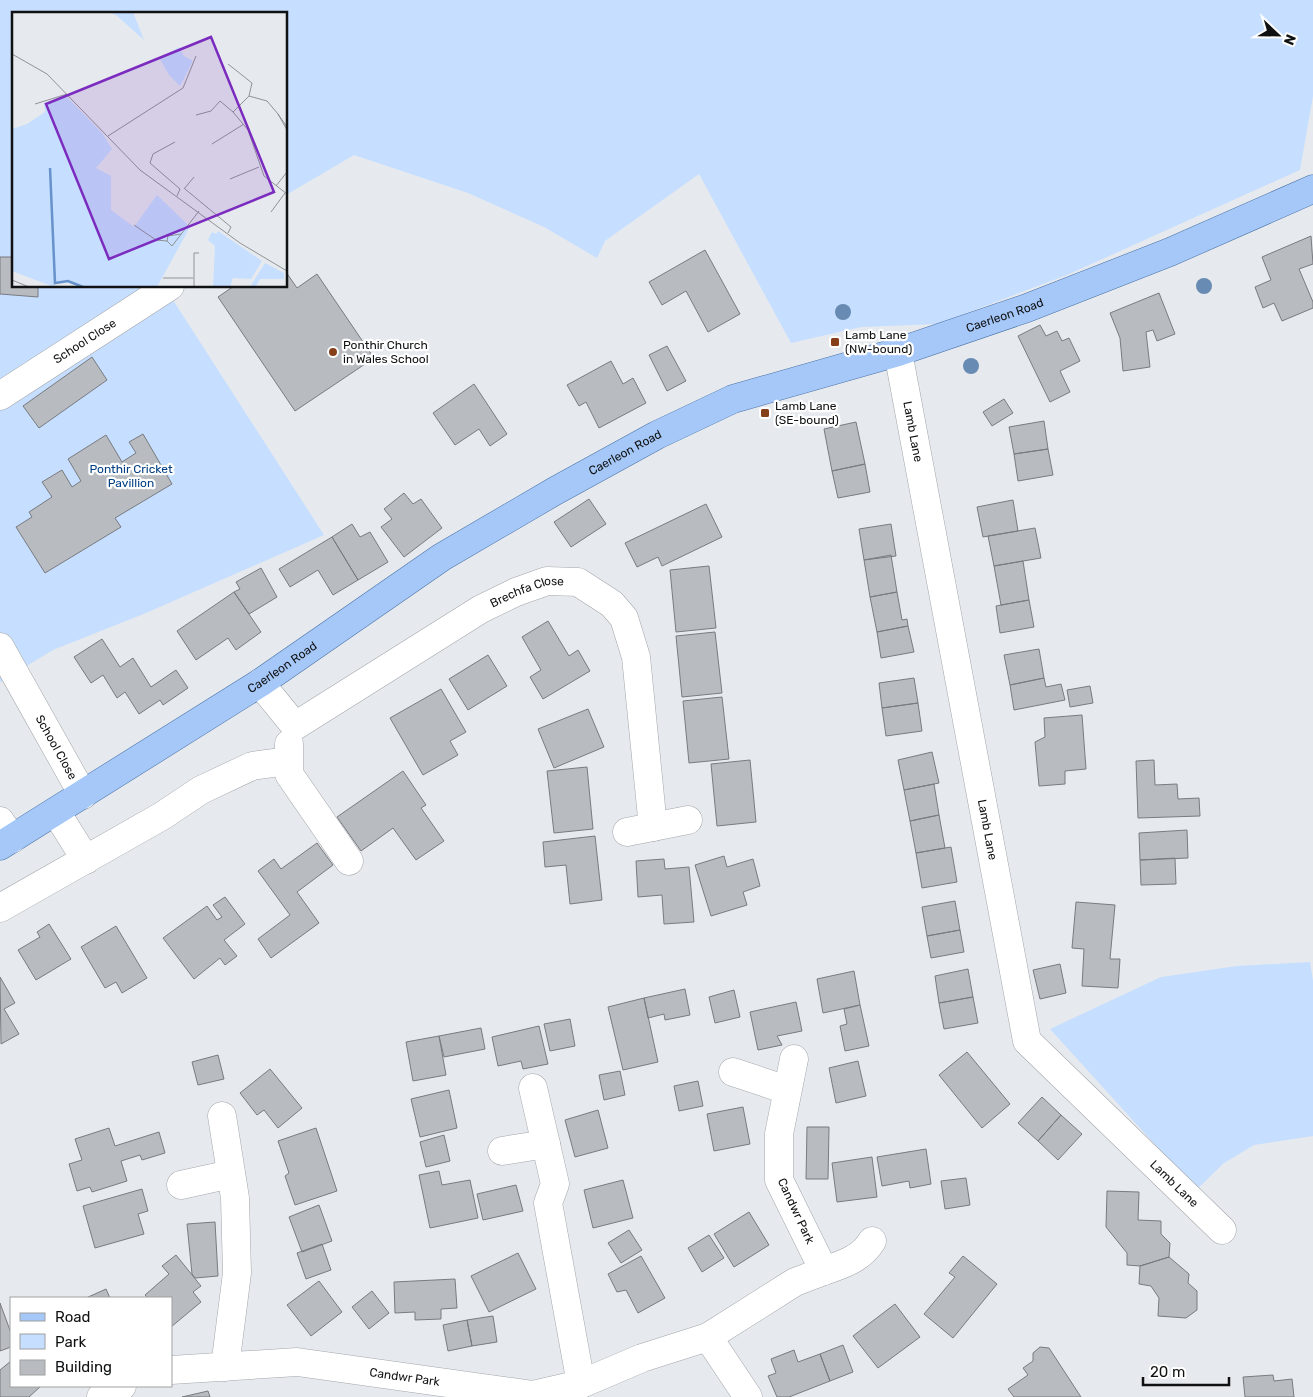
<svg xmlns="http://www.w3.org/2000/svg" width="1313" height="1397" viewBox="0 0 1313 1397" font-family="Rubik,sans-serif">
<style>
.green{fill:#c6deff}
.building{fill:#b8bbbf;stroke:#787b80}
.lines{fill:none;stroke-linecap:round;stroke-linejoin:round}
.minor-casing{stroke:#a3a6aa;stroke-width:29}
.major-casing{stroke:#4a71a5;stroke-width:29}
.minor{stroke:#fff;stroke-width:28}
.major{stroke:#a5c8f8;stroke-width:28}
.tree{fill:#688bb3}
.poi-dot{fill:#853f19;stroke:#fff;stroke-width:2}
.labels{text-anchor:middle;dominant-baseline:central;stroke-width:4.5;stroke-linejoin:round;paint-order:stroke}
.street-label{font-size:12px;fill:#101112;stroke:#fff}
.poi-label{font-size:12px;fill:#101112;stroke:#fff;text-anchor:start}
.park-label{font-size:12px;fill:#013e82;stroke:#fff}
.inset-river{fill:none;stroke:#6792cb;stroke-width:2.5}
.inset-road{fill:none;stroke:#909396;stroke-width:1}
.view{fill:#7b2cbf;fill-opacity:0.15;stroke:#7b2cbf;stroke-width:2.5}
.inset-edge{fill:none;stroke:#101112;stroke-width:2.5}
</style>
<rect width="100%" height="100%" fill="#e6eaee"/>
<path class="green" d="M0 0H1313V96L1300 170 1067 275 938 324 861 327 791 343 699 174 605 241 597 258 544 227 468 193 354 155 286 195V14H14V286H164L324 535 146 613 53 650 0 682Z
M1310 962 1313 981V1136L1254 1145 1224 1163 1194 1192 1159 1149 1050 1029 1161 977 1237 966Z"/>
<path class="building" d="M1311 236 1313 264 1299 269 1313 302V308L1282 321 1274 303 1263 308 1255 287 1271 280 1262 257Z
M705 250 740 314 708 332 686 291 662 305 649 282Z
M0 257H14V286H38V297L0 294Z
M286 272 297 288 317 274 374 358 295 411 218 297 234 286H286Z
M1159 293 1175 334 1157 341 1153 330 1146 332 1150 367 1123 371 1120 338 1110 313Z
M1040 325 1046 336 1057 331 1062 341 1069 338 1080 361 1060 371 1070 392 1050 402 1018 336Z
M667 346 686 381 667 391 649 355Z
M92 357 107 380 39 428 23 406Z
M611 361 623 384 633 378 646 403 599 428 586 402 579 406 567 385Z
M474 384 507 434 490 446 479 429 455 445 433 413Z
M1004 399 1013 413 992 426 983 412Z
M1044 421 1048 449 1014 454 1009 427Z
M856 422 865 464 832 471 824 429Z
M143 434 172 484 115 518 121 527 45 573 16 527 32 517 29 512 52 497 42 482 62 470 72 487 81 481 68 459 106 435 122 462 136 453 129 442Z
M1048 449 1053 475 1018 481 1014 454Z
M865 464 870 492 838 498 832 471Z
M404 493 413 504 421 499 442 528 404 557 381 527 392 519 384 509Z
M589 499 606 524 571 547 554 522Z
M1013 500 1018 531 983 537 977 507Z
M706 504 722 537 662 566 658 557 637 567 625 543Z
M352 524 360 537 370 532 388 562 358 580 332 537Z
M891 524 896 556 864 560 859 529Z
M1035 528 1041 558 994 566 988 536Z
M332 537 358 580 333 595 318 570 290 587 279 569Z
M891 555 897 592 870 597 864 560Z
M1023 561 1029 600 1001 605 994 566Z
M709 566 716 628 676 632 670 570Z
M261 568 277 597 249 614 234 592 240 589 236 582Z
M234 592 261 632 236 650 228 638 196 660 177 631Z
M897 592 902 620 907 619 908 626 877 632 870 597Z
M1029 600 1034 627 1000 633 996 606Z
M548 621 569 656 578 650 590 671 543 699 530 677 541 670 522 637Z
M908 626 914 652 881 658 877 632Z
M715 632 722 693 682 697 676 636Z
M102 639 120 667 133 658 151 687 176 670 188 688 163 705 160 700 139 714 125 692 117 698 103 675 91 683 74 657Z
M1039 649 1044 678 1010 685 1004 655Z
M488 655 507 686 468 710 449 679Z
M914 678 918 703 882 708 879 683Z
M1044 678 1046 687 1061 684 1065 700 1014 710 1010 685Z
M1090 686 1093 703 1070 707 1067 690Z
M441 689 466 732 450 741 458 755 423 775 390 718Z
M722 697 729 759 689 763 683 701Z
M918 703 922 731 886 736 882 708Z
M588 709 604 747 554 768 538 729Z
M1082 715 1086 769 1065 771V784L1039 786 1035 742 1045 737 1044 718Z
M932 752 939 783 904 790 898 760Z
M750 760 756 822 717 826 711 764Z
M1154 760 1155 785 1177 784 1178 799 1199 798 1200 816 1138 818 1136 761Z
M587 767 593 829 554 833 547 771Z
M403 771 426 805 421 808 444 841 416 860 393 828 361 851 337 817Z
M934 784 939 815 910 821 904 790Z
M939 815 945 848 916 853 910 821Z
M1187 830 1188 858 1140 860 1139 833Z
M595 836 602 900 570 904 566 865 545 867 543 842Z
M317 843 333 865 297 892 319 923 271 958 258 939 290 915 258 871 274 859 281 869Z
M951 847 957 882 922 888 916 853Z
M724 856 727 867 753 859 760 886 743 892 747 905 711 916 695 865Z
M1175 858 1176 884 1141 885 1140 860Z
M664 859 665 869 689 867 694 922 664 924 662 895 638 897 636 861Z
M225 897 245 924 224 940 237 956 225 965 220 958 194 979 163 938 207 906 217 920 222 917 213 905Z
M955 901 960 930 927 936 922 907Z
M1076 902 1115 905 1110 959H1120L1118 988 1082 986 1084 949 1072 948Z
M49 924 71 959 36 980 18 950 40 937 37 932Z
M116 926 147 978 122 993 116 982 105 988 81 947Z
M960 930 964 952 931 958 927 936Z
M1060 964 1066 993 1040 999 1033 970Z
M968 969 973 997 939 1003 935 976Z
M854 971 860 1005 823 1013 817 979Z
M0 977 15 1003 4 1009 19 1034 1 1044Z
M685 989 690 1015 665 1020 664 1014 648 1018 644 998Z
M734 990 740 1017 715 1023 709 997Z
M973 997 978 1023 944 1029 939 1003Z
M644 998 658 1062 623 1070 608 1007Z
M796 1002 802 1031 777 1036 782 1045 758 1050 750 1012Z
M860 1005 869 1046 845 1051 840 1026 847 1024 844 1009Z
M570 1019 575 1046 550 1051 544 1024Z
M539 1026 548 1064 523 1069 521 1061 498 1066 492 1037Z
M481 1028 485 1049 444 1057 439 1036Z
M439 1036 446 1075 413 1081 406 1042Z
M967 1052 1010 1104 982 1128 939 1075Z
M218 1055 224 1079 198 1085 192 1062Z
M858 1061 866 1096 836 1103 829 1068Z
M270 1069 302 1108 278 1128 264 1110 257 1115 240 1093Z
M620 1071 625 1095 604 1100 599 1075Z
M698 1081 703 1106 679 1111 674 1086Z
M449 1090 457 1128 420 1137 411 1099Z
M1042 1097 1061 1115 1038 1141 1018 1123Z
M743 1107 750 1144 714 1151 707 1114Z
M598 1110 608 1148 575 1157 565 1120Z
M1061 1115 1082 1134 1058 1160 1038 1141Z
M807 1127H829L828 1179H806Z
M109 1128 115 1146 159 1132 165 1153 142 1160 140 1155 121 1161 127 1181 92 1192 90 1187 77 1191 69 1164 82 1160 75 1139Z
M316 1128 337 1191 295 1205 285 1176 289 1173 278 1141Z
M444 1135 450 1161 426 1167 420 1142Z
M926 1149 931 1184 910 1188 909 1181 882 1186 877 1157Z
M872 1157 877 1197 837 1202 832 1163Z
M439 1171 442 1185 470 1180 478 1218 430 1228 419 1175Z
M966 1178 970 1205 945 1209 941 1181Z
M623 1180 633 1218 593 1228 584 1190Z
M516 1185 523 1211 483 1220 477 1194Z
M142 1189 148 1211 138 1214 144 1234 95 1248 83 1206Z
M1107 1191 1139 1192 1138 1220 1161 1221V1234L1170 1243 1169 1257 1140 1266 1127 1265V1253L1106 1227Z
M319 1205 332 1241 302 1252 289 1217Z
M749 1212 769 1245 734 1267 714 1234Z
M215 1222 218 1276 195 1278 192 1274 187 1224Z
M629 1230 642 1250 621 1263 608 1243Z
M709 1235 724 1258 702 1272 688 1248Z
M322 1244 331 1270 306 1279 297 1253Z
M518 1253 536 1289 489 1312 471 1276Z
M176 1255 201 1286 193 1292 201 1302 171 1327V1298H148L145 1295 169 1274 162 1266Z
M641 1256 665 1298 638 1313 626 1290 617 1292 608 1274Z
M963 1256 997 1284 953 1338 924 1314 955 1277 949 1273Z
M1169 1257 1189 1274 1188 1283 1197 1291V1310L1186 1318 1158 1316 1159 1298 1151 1286 1139 1284 1140 1266Z
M455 1279 457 1308 441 1309V1319L415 1320V1312L395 1313 394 1282Z
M319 1281 342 1312 311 1336 287 1305Z
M106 1289 110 1298H86Z
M372 1291 389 1313 369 1329 352 1307Z
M0 1303 11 1333V1347L0 1351Z
M895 1304 920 1337 878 1368 853 1336Z
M493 1316 497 1342 472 1346 467 1320Z
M467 1320 472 1346 448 1351 443 1325Z
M843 1345 853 1372 830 1381 820 1354Z
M1040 1347 1049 1348 1081 1397H1014L1008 1389 1028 1375 1023 1368 1033 1361V1353Z
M794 1350 798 1362 820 1354 830 1381 789 1397H777L768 1376 776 1373 771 1359Z
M11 1361V1386H41L29 1397H0V1370Z
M1273 1375 1274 1381 1292 1379 1294 1397H1245L1243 1377Z
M208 1391 210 1397H182Z"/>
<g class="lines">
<g class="minor-casing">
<g id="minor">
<path id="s1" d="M898 352 1027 1041 1222 1230"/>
<path id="s2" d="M0 396 170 286"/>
<path id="s3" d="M0 647 83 795"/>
<path id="s4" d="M260 683 295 726 481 609 516 592 547 581 578 582 612 604 624 618 636 657 653 827"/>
<path d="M289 744V774L349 861"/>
<path d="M56 812 86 860"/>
<path d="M0 821 12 839"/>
<path d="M627 832 688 820"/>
<path d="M0 908 162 816 201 790 252 766 288 761"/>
<path d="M733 1072 787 1090"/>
<path d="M533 1088 555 1184 548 1203 581 1384"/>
<path d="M222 1116 235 1198 237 1273 225 1367"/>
<path d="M502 1151 546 1144"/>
<path d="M181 1185 231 1174"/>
<path d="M824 1271C843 1264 861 1259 872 1241"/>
<path d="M708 1337 748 1397"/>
<path id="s5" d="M171 1370 297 1362 533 1395 581 1384 642 1358 708 1337 795 1282 824 1271 779 1180V1134L794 1059"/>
<path d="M101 1397 122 1386"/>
</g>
</g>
<g class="major-casing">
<g id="major">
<path id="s6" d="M0 846 260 683 442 557 555 491 657 435 733 399 898 352 1027 308 1170 252 1313 189"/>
</g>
</g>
<use href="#minor" class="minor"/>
<use href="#major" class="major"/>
</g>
<g class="tree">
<circle cx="1204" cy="286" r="8"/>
<circle cx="843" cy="312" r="8"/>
<circle cx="971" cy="366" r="8"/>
</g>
<g class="poi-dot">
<rect x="830" y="337" width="10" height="10" rx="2.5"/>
<circle cx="333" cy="352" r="5"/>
<rect x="760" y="408" width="10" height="10" rx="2.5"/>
</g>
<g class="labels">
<g class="street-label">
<text stroke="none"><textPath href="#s6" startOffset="1144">Caerleon Road</textPath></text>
<text stroke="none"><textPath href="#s2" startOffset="101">School Close</textPath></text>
<text stroke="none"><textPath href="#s1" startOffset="81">Lamb Lane</textPath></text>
<text stroke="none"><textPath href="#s6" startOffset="739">Caerleon Road</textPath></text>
<text stroke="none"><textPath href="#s4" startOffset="325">Brechfa Close</textPath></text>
<text stroke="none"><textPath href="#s6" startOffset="334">Caerleon Road</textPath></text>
<text stroke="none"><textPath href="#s3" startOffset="115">School Close</textPath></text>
<text stroke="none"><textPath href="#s1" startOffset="486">Lamb Lane</textPath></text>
<text stroke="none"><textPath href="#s1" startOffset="906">Lamb Lane</textPath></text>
<text transform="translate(796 1211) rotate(65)">Candwr Park</text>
<text stroke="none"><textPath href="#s5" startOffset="235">Candwr Park</textPath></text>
</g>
<g class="poi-label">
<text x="845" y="335">Lamb Lane<tspan x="845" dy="14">(NW-bound)</tspan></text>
<text x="343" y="345">Ponthir Church<tspan x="343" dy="14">in Wales School</tspan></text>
<text x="775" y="406">Lamb Lane<tspan x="775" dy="14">(SE-bound)</tspan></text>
</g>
<g class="park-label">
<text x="131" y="469">Ponthir Cricket<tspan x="131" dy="14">Pavillion</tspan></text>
</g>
</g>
<g transform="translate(12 12)">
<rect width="275" height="275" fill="#e6eaee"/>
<path d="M97 0H121L132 28 104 3ZM167 35 172 44 181 49 168 74 157 63 148 47ZM55 85 90 121 100 137 84 156 99 164V198L122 215 145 183 178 215 145 275H71L50 269 43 271 42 275 0 259V117L15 112 33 100 32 91ZM206 219 250 249 239 267 221 266 218 275H201L203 234 196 228 200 220 204 222ZM253 251 272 261V267H248L244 274 262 275H238Z" fill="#c6deff"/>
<path class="inset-river" d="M38 156 43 271 56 269 71 275"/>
<path class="inset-road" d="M0 42 35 62 128 158 228 231 275 259M216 52 240 71 237 84 221 100M237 84 255 89 266 102M23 92 55 82M184 103 199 99 208 89 221 100 236 118 252 164 275 182M275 115 266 102 275 118M96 124 171 76 184 44M163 130 141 142 138 151 168 177 165 184M200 132 232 112M218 167 247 155M264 174 275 160M172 177 182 165M173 177 219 215 216 221M259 200 273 181M122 213 144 228 155 229 160 234 187 199M155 229 156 224 169 222M151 266H181M0 268 17 275M182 275V241H187"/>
<path class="view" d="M199 25 262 180 97 247 34 92Z"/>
<rect width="275" height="275" class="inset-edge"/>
</g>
<rect x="10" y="1297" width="162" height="90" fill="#ffffff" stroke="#9fa0a0"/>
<rect x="20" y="1313" width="25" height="8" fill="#a5c8f8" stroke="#9fa0a0"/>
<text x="55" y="1322" font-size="15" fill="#101112">Road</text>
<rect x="20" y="1334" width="25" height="15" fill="#c6deff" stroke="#9fa0a0"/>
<text x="55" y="1347" font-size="15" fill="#101112">Park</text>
<rect x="20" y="1360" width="25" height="15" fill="#b8bbbf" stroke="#9fa0a0"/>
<text x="55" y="1372" font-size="15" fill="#101112">Building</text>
<g transform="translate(1278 35) rotate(112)" stroke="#ffffff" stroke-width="4" paint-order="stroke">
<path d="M0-4L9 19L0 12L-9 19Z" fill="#101112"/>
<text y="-8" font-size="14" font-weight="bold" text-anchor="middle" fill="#101112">N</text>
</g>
<path d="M1143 1377v8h86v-8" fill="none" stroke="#101112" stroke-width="2.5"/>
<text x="1150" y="1377" font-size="15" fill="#101112" stroke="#ffffff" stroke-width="4" paint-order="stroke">20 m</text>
</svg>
